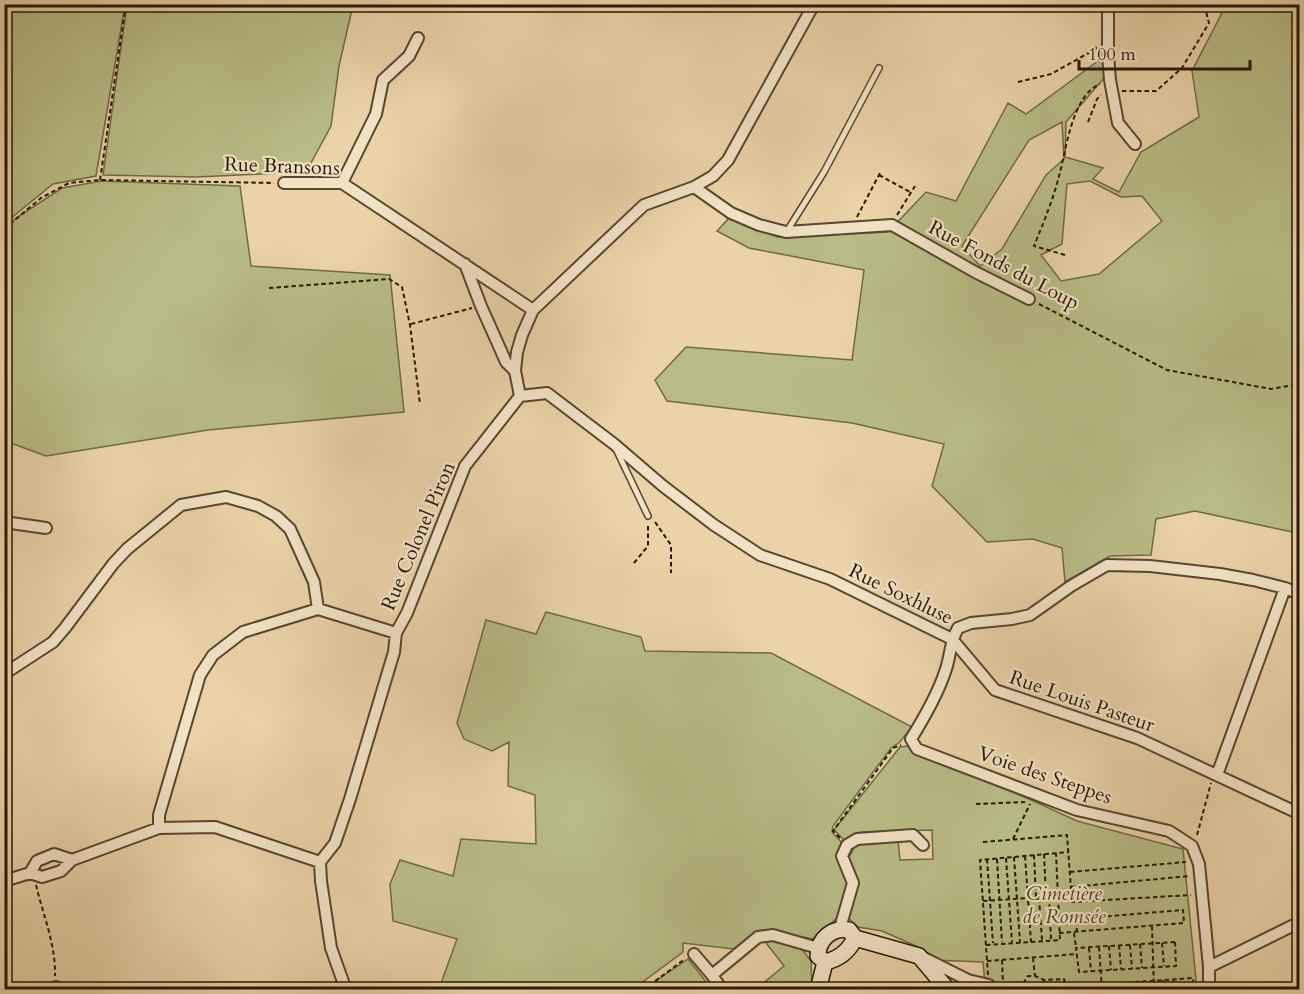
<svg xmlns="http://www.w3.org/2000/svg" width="1304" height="994" viewBox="0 0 1304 994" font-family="Cardo,serif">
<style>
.green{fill:#b9bc85;stroke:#706a46;stroke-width:1.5;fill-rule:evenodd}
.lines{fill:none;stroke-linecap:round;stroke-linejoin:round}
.lane-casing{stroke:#57472e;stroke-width:8}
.street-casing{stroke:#57472e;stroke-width:14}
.secondary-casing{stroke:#261806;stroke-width:18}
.path{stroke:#261806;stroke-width:2;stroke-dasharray:4.5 3;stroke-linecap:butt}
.lane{stroke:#f1e2c6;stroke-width:5}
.street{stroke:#f1e2c6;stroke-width:10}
.secondary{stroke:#f1e2c6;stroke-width:15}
.labels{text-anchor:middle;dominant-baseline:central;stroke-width:4.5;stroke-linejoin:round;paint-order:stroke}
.street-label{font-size:20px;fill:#261806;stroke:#f1e2c6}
.park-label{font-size:20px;font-style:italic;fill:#52492c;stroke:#f1e2c6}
</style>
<rect width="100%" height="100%" fill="#e9d3a7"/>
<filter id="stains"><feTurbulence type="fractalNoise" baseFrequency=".00333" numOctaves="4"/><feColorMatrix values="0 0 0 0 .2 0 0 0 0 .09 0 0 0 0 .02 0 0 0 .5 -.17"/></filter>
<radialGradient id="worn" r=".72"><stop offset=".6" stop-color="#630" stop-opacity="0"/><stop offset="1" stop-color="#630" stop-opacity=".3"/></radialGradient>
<path class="green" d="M4 5H125L96 176 53 184 5 223Z
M127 5H353L339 66 331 126 306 172 196 177 103 175Z
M1226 5H1299V532L1297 533 1195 511 1156 519 1151 555 1110 556 1065 582 1062 548 1033 539 987 542 932 486 944 444 852 423 667 401 655 380 686 347 852 360 864 270 749 248 717 231 730 217 777 237 888 232 926 192 956 201 1008 103 1026 114 1102 58 1105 77 1066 122 1065 157 1103 168 1093 179 1119 192 1141 152 1199 117 1192 71ZM1062 122 1064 159 1046 175 1002 249 980 266 962 246 1029 140ZM1090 181 1121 197 1142 196 1162 221 1099 274 1061 281 1041 255 1062 244 1067 184Z
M102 181 240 186 251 266 390 275 404 412 208 430 46 456 5 441V229L16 218 62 188Z
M546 612 641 637 645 651 771 653 912 727 899 743 891 748 833 826 832 832 843 844 847 882 837 918 813 939 765 930 753 934 734 949 683 943V952L633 989H439L457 939 393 921 390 884 400 860 453 876 461 839 536 844 535 795 508 786 509 742 492 751 464 739 457 723 486 620 536 634Z
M908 746 972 773 1077 821 1183 849 1197 989H960L958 987 985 985 983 962 932 960 916 946 882 931 858 927 847 917 857 888 848 859 856 845 898 840 900 860 933 859 932 830 861 832 844 840 834 830 900 747Z
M763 939 801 948 811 961 812 989 755 990 784 966Z
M688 959 712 989H644Z"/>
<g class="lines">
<g class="lane-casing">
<path id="lane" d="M787 231 824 172 879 68
M616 449 648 516"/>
</g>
<g class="street-casing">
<path id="street" d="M1108 4V55L1110 80 1118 123 1135 144
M284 183H342L533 310
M342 183 376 114 383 80 409 56 418 38
M694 187 731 213 759 225 786 232 892 225 975 272 1029 299
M465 264 481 306 506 362 515 371
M520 396 547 393 614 444 663 486 714 525 760 555 830 579 952 639 995 690 1137 738 1300 814
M4 522 46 528
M318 609 396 633
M4 674 53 642 65 628 113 564 127 549 181 505 226 497 258 506 276 516 290 529 314 582 318 609
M1217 775 1285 588
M159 828V815L200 675 213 655 243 632 318 609
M30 873 37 861 54 854 72 860
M4 881 30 873 42 877 61 871 72 860 159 828 215 827 320 862
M840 928 853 883 842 856 847 845 857 839 913 835 923 845
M694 954 712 975
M922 957 968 980 989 985
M1209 967 1300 922
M52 990 56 987
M346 990 331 948 321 881 320 862 335 843 350 799 394 652 396 633 407 613 465 466 520 396 515 371 517 352 522 335 533 310 644 205 694 187 713 176 728 160 814 4
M722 990 712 975 758 937 773 935 818 948
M1209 990V967L1199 864 1192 846 1169 831 1077 810 917 749 911 739C924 718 937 696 945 672 951 656 949 644 958 628L971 623 1012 619 1030 615 1071 586 1107 565 1150 566 1220 574 1253 580 1285 588 1300 594"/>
</g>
<g class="secondary-casing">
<path id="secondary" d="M855 938C849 951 839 959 825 962L818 956C818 939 832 927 849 930L855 938 919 956 948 990
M818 990 825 962"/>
</g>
<path class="path" d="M1018 82 1051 74 1094 50 1097 47
M1122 91H1156L1182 68 1209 23 1204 4
M1088 122 1097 99 1101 95
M879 175 910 192
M100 180 126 4
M897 215 915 186
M857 217 880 173
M4 229 41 198 69 183 100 180 274 183
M1065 255 1034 246C1043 224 1052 202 1058 180 1066 153 1071 96 1100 84
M269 288 389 279 402 287 410 325 420 404
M1039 304 1167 370 1271 389 1300 384
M411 324 472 308
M655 522 671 545V573
M634 563 648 546V523
M976 804 1025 802
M1197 835 1211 783
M840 838 833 831 893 748 901 745
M1013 839 1030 804
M983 842 1067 835 1072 902 1191 895
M1044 854 1046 896
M1034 855 1036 897
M1025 856 1031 942
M1014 857 1020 942
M1006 858 1012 942
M987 859 993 943
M997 859 1002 942
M1070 872 1186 862
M36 885C43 915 56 945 55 976
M1071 887 1190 876
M1049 897 1051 939
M1039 898 1042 940
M983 901 1058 896
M1152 926 1154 990
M1059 933 1184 923 1183 910 1076 919 1077 932
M1074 933 1076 948
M1175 942 1176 966 1079 972 1076 948Z
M1162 943 1164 966
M1140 944 1142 968
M986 945 1060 940 1056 853
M1119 945 1121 969
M1130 945 1132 969
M1109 946 1111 970
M1099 947 1102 990
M1089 948 1091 971
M1033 958 1035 976
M1002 960 1003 984
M987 961 1077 954
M988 975 980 860 1069 852
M1163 980 1164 990
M1173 980 1174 990
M1142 981 1143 990
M1018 982 1019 990
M1132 982 1133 990
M1000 984 1024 982 1028 976H1035L1044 980 1064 979 1066 990
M643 990 685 959
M1043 990 1044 980
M1080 990 1079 986 1193 978 1194 990"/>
<use href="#lane" class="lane"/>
<use href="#street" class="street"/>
<use href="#secondary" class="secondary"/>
</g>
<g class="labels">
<g class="street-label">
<text transform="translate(282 166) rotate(2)">Rue Bransons</text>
<text transform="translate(1004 265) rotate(28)">Rue Fonds du Loup</text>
<text transform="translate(418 536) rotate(-67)">Rue Colonel Piron</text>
<text transform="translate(901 594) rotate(26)">Rue Soxhluse</text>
<text transform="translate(1082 701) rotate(19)">Rue Louis Pasteur</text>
<text transform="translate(1045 775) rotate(19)">Voie des Steppes</text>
</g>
<g class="park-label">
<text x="1064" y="893">Cimetière<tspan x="1064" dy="23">de Romsée</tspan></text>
</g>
</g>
<rect width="1304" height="994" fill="none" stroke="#e9d3a7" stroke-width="24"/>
<rect x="6" y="6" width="1292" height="982" fill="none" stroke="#261806" stroke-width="3"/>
<rect x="12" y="12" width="1280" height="970" fill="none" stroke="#261806" stroke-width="1.5"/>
<path d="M1079 60v9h171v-9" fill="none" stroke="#261806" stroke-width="3"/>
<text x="1088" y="60" font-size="18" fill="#261806" stroke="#f1e2c6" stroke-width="4.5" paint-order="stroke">100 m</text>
<rect width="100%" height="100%" filter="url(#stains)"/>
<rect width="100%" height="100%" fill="url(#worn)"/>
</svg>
